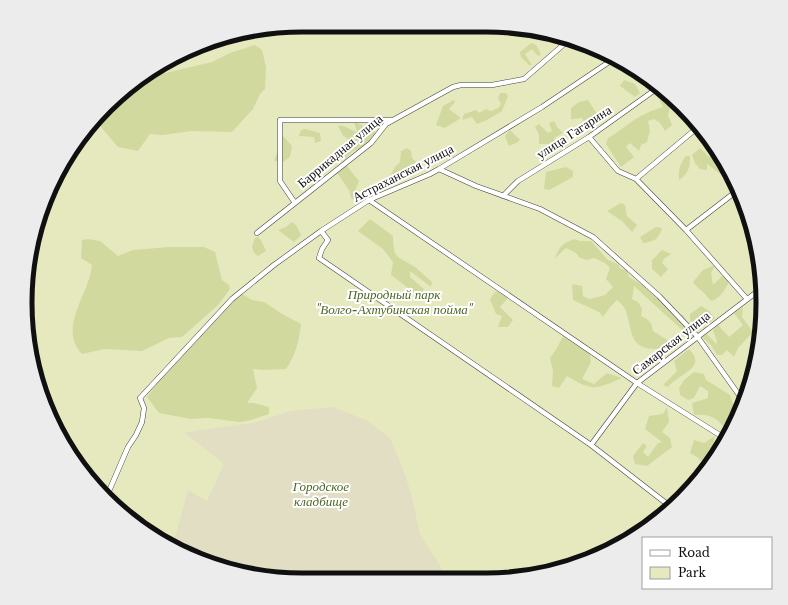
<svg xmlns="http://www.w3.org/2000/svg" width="788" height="605" viewBox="0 0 788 605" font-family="'Libre Baskerville',serif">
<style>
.green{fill:#e6e9be}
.forest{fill:#d1d99e}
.cemetery{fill:#e1dec4}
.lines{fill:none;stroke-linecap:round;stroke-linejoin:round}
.minor-casing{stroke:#434343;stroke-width:5.5}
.minor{stroke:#fff;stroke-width:4.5}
.labels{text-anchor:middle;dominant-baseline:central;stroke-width:4;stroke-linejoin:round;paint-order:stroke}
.street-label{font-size:13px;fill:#101010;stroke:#fff}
.park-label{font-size:13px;font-style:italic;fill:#4d6722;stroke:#fff}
.rim{fill:none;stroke:#101010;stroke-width:5}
</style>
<rect width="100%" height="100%" fill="#fff8f4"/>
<path class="green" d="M303 25 503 26 558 35 608 54 654 82 716 149 742 197 758 249 763 303 758 357 742 409 716 457 682 499 639 533 575 565 522 578H266L197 559 149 533 106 499 72 456 35 375 25 303 34 231 62 164 106 106 164 62 230 35Z"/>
<path class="forest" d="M531 43 536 45 541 54 538 56 532 49 525 54 532 65H529L521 57 520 52Z
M255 45 262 50 266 67 265 89 260 94 253 109 232 132 192 131 163 135 150 134 138 151 118 147 101 127 102 112 106 106 139 84 161 74 212 62 230 53Z
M624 80 635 84 640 93 635 97 620 86Z
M500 93H506L508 96 502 111 485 121 477 124 472 117 462 120 464 114 476 110 479 113 486 109 491 111 498 108 501 104 498 98Z
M657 94H663L664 100 670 99 672 101 668 115 672 125 665 131 660 123 654 119 648 121 650 131 647 142 641 145 639 151 630 143 626 147 634 157 621 167 606 144 608 138C621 131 631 120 645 114 650 111 657 109 663 107Z
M454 100 455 102 449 109 461 118 445 128 436 125 443 106Z
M588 100 601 120 587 130 582 118 571 119V108L579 102Z
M554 121 557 127 563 133 554 138 557 145 554 147 548 144H539V135L535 127 539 124 548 133 552 131 549 123Z
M354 122 362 125 364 128 369 127V124L372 122V127L376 133 372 139 360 149 353 151 344 160 343 150 349 142 347 138 343 136 338 126C346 125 349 130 357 132Z
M305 129 313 131 320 133 321 141 315 143 314 137 299 136 301 130Z
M510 130 519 139 521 138 518 142 509 146 505 136Z
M283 136 292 146 290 157 283 162 274 161Z
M407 148 411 151 412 158 417 163 411 166 402 176 392 180 389 178 395 167 400 162 401 151Z
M700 148 709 157 716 149 728 169 723 176 707 164V170L700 169 695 163 692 155Z
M686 156H690C690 167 689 173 679 180 678 171 680 163 686 156Z
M346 165 359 181 356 188 355 200 351 198 349 190 337 173 341 167Z
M566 167 573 171V177L549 190 544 189 546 172Z
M621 203 625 205 627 216 637 225 632 232 622 221 607 211Z
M370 219 393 236C393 260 398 256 415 267 421 272 426 277 432 282L431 287 410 271V277L424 289 420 297 391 275 393 262 383 249 358 231Z
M292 222 296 225 301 235 294 242 278 230 286 227Z
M656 227 662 228C658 240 655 241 643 243L640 237Z
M258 237 261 240 266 251 258 256 254 253 252 247 255 238Z
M88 239 100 241 118 256 133 250 169 247H204L215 252 222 280 229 285 230 289 218 305 182 337 169 338 142 351 104 349 82 354C57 328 90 293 92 265L81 258 82 240Z
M574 239 580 241H591L608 260 618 264 620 268 627 271 629 277 644 286 653 295 659 296 668 310 683 315 691 330 689 333 681 329 634 286 632 299 638 302 642 309 641 316C649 319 652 323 653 331L672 343C666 348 663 348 655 349 627 349 633 327 625 309 624 306 620 303 617 300L610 307 603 317 599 312 573 300 572 284 582 286 583 296 590 299 605 295 613 287 606 279 610 268 605 263 594 258 587 260 580 258 576 253 566 248 554 259C560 247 561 244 574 239Z
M662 250 671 254 664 259 662 263 668 269 661 277 652 269V260Z
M715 265 711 273 713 285 722 276 730 280C726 288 721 298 712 301 708 299 708 297 705 294 700 289 697 288 693 282L703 270Z
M496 291 509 297 500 307 513 320 508 327H498L502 316 496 314 490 299Z
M242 294 252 300 264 302 284 315 301 324C299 341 296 354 286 369L263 370 253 369 257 388 247 403H254L269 407V414L251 420 240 422 208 418 191 419 159 413 147 397 176 358 211 321 226 309 235 296Z
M701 306 708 310 715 318 708 324 702 317 695 323 690 321V314Z
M743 307 742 317 753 332 738 348 734 357 727 350 722 355H717L711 345 702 337 707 334 716 344 717 341 713 330 718 325 729 337 743 325 734 313Z
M563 336 589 350 591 362 582 379 594 384 607 373 622 378C595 390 592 391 567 376L559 388 552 386 553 371 550 358 557 348Z
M689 349C708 368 679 373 668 387L663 385 677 371 674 361Z
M694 372 704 374 706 380 730 395 733 404 741 407 734 423 724 428C716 416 707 414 694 415L692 403 708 398V391L700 386 694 398 688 400 680 395 679 388 684 380Z
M667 407 669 422 662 432 670 438 672 447 647 466 635 464 633 456 643 443 647 446 643 452 648 457 658 443 662 442 645 429 649 416 663 414Z
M715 436 712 448 718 452 705 465 697 457 690 453 694 440 704 443Z"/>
<path class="cemetery" d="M333 407 366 420 390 438 402 466 411 493 420 534 445 574V578H266L197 559 169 544 174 542 188 490 207 501 224 464 185 433 194 431 253 423 291 411Z"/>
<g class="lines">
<g class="minor-casing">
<path id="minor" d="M589 137 618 171 636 179 686 230 747 299
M439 169 476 186 540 209 593 237 659 296 697 336 744 402
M636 179 697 128
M503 196 518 181 589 137 659 87
M369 200 637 383 726 439
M295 203 280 181V120H393
M686 230 738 190
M321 231 328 240 322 249 319 258 591 445 671 507
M257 233 371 143 386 124 453 87 461 85H492L524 79 570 39
M591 445 637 383 762 288
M106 498 128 447 136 435 142 422 144 408 140 398 232 299 274 265 321 231 369 200 430 174 439 169 542 107 615 58"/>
</g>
<use href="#minor" class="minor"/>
</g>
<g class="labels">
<g class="street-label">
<text transform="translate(574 132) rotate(-33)">улица Гагарина</text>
<text transform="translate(340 151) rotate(-40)">Баррикадная улица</text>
<text transform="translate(403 173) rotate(-27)">Астраханская улица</text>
<text transform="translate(671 343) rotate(-38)">Самарская улица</text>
</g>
<g class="park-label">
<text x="394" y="294">Природный парк<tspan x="394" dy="15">"Волго-Ахтубинская пойма"</tspan></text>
<text x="321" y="486">Городское<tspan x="321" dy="15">кладбище</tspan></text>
</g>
</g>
<path d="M0 0H788V605H0ZM302 32H486A270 270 0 0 1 756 302V303A270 270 0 0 1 486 573H302A270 270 0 0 1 32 303V302A270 270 0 0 1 302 32Z" fill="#ececec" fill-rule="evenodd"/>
<path class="rim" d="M302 32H486A270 270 0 0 1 756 302V303A270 270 0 0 1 486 573H302A270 270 0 0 1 32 303V302A270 270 0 0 1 302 32Z"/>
<rect x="642" y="537" width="130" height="52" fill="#ffffff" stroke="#9f9f9f"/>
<rect x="650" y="550" width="20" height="6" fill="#ffffff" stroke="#9f9f9f"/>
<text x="678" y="557" font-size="12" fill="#101010">Road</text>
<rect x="650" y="567" width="20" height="12" fill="#e6e9be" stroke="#9f9f9f"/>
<text x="678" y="577" font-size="12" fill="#101010">Park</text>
</svg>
